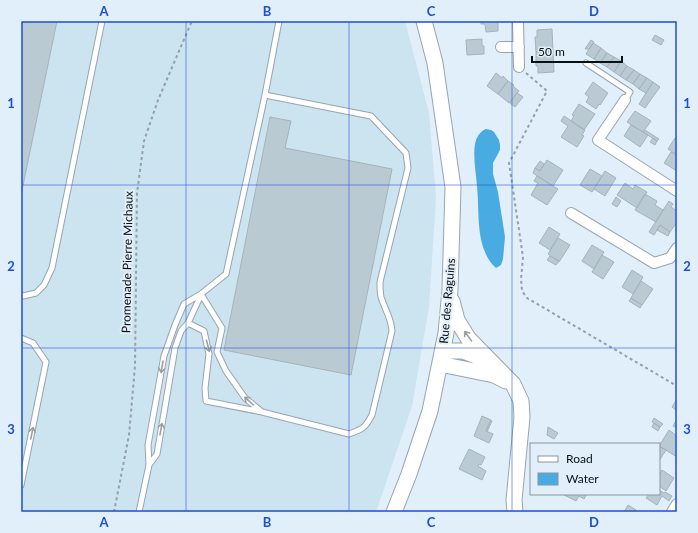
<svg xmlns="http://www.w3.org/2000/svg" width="698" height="533" viewBox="0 0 698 533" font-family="Lato,sans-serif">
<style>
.built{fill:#cce3f0}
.water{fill:#48abe2}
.building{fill:#bacad3;stroke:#a4b3bc}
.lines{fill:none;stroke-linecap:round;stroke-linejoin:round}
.lane-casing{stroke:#97a5af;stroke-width:7}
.street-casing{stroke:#97a5af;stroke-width:12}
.secondary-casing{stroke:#97a5af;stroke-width:17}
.path{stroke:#94a0a8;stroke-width:2;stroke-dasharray:3 3;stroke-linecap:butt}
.lane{stroke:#fff;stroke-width:5}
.street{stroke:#fff;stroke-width:10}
.secondary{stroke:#fff;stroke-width:15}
.oneway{stroke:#9d9fa1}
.grid{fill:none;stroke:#1d4ed8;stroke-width:1;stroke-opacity:0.55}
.labels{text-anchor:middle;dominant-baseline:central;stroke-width:4;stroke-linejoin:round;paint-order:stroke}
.street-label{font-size:12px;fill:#0a0f13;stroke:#e0effa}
.neatline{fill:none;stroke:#1d4ed8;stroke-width:1.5}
.grid-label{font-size:13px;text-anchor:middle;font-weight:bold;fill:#1d4ed8}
</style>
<rect width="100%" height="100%" fill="#e0effa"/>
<path class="built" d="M21 21H405L429 113 436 197 429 307 412 406 376 512H21Z"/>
<path class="water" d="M486 129 491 130 494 132 499 140 500 145V150L493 163V174L498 192 505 237 503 259 501 265 496 268C489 262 486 255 483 247 477 228 479 206 477 186 476 172 472 153 476 140 478 135 481 131 486 129Z"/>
<path class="building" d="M21 21H57L21 195Z
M481 21H498V31L486 32 485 24H481Z
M552 29 553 51 536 52 535 37H537V30Z
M655 35 664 40 661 45 652 40Z
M482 39V46H484V54L467 55 466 40Z
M591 40 594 42 589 49H585Z
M593 43 601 48 594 59 586 54Z
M601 48 607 53 600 63 594 59Z
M553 51 554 72 538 73V66H536V52Z
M607 53 614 57 607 67 600 63Z
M614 57 621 61 614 72 607 67Z
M621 61 627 66 620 76 614 72Z
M627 66 634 70 626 80 620 76Z
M634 70 640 74 633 84 626 80Z
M496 73 502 78 503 76 508 81 498 94 487 86Z
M640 74 647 78 639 89 633 84Z
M647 78 653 82 646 93 639 89Z
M508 81 514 85 513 86 519 91 509 103 498 94Z
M593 82 608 93 600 105 599 104 596 109 586 102 589 97 585 94Z
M653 82 660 87 645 108 639 104Z
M517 93 523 97 515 107 510 103Z
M579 104 595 114 584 130 571 121 574 116 572 115Z
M635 111 651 121 643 132 627 122Z
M564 116 585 130 582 135 584 136 577 147 561 137 568 126 561 121Z
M270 117 291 121 285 148 392 169 351 375 224 350Z
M631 125 648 135 640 147 624 136Z
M645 130 659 139 657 141 643 132Z
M653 138 657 141 655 145 650 142Z
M675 138 677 139V155L668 149Z
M671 152 677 155V171L664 163Z
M547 160 563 170 553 186 533 173 535 168 540 171Z
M540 161 544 164 540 171 535 168Z
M590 169 602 176 592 192 580 185Z
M605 171 616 178 605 196 594 189Z
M537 176 558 189 547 205 531 195 538 183 534 181Z
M625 183 633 189 635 185 647 192 637 208 617 195Z
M645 194 657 201 655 205 663 210 656 222 635 210Z
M616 197 621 201 617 207 612 204Z
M669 201 673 204 671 207 677 211V222L670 232 660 225 654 235 649 232Z
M660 225 670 232 668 236 657 230Z
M549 227 560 234 550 250 539 243Z
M558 238 570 245 559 262 548 254Z
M592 245 604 252 594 269 582 261Z
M602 255 614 262 603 279 592 272Z
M550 256 559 261 556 265 547 260Z
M632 270 643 277 633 294 622 287Z
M641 281 653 289 642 305 631 298Z
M631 298 642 305 640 308 629 301Z
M677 399V408L676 410 672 407Z
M482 416 491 420 486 431 493 434 489 443 474 436Z
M654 418 663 424 660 427 652 422Z
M677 419V428L673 426Z
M491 420 492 421 487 432 486 431Z
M654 423 660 427 658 431 652 427Z
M548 427 558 433 554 439 547 435Z
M669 430 677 436V457L659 446Z
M659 446 666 450 659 461Z
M469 449 485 457 481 465 479 464 478 466 486 471 482 480 459 469Z
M662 470 674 478 666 491 659 486V475Z
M659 490 664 493 665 492 672 496 669 501 662 496 657 505 646 498 649 494H659Z
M564 494H587L584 499 579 496 576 501 564 495Z
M628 505 636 510 635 512H624Z"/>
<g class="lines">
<g class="lane-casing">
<path id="lane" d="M586 63 630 92 625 100
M265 95 279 21
M21 295 23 296 36 293 44 285 52 268 102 21
M188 323 201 295
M21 338 33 343 46 362 21 485
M149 465 157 454 175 348 181 331 188 323 204 331 209 354 205 388 206 401 262 412 245 398 226 371 217 352 222 328 201 294
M139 512 149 465 148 445 164 356 175 325 184 304 201 294 226 274 265 95 371 116 406 153 408 168 380 282C380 287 380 292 381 297 385 310 391 317 392 331L372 415C365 428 363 429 349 434L262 412"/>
</g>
<g class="street-casing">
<path id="street" d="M518 21 519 67
M501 47H519
M625 100 598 140 677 191
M571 213 654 263 670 258 677 248
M672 512 677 504"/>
</g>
<g class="secondary-casing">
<path id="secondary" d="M452 301 457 320 468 338 513 384 521 401 522 417 514 500 515 512
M443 351H463L476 356 486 362
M440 364 494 375 506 381
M394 512 409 474 430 411 446 333 450 290 453 187 435 63 424 21"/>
</g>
<path class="path" d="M526 73 547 91 509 163 523 257 521 279 522 291 527 298 677 386
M114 512 129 435 135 366 137 193 144 141 158 100 192 21"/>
<use href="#lane" class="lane"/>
<use href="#street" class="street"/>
<use href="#secondary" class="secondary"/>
</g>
<defs><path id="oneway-shaft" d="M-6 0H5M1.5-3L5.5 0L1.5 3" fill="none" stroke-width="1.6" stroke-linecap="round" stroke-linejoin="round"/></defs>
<g class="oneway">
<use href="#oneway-shaft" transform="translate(468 336) rotate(-126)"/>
<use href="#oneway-shaft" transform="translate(208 346) rotate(75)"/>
<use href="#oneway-shaft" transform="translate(162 367) rotate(100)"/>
<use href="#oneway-shaft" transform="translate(249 401) rotate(-138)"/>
<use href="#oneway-shaft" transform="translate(161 429) rotate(-80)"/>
<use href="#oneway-shaft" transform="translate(32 433) rotate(-78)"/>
</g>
<path class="grid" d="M186 21V512M349 21V512M512 21V512M21 185H677M21 348H677"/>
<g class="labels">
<g class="street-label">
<text transform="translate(127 262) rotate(-89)">Promenade Pierre Michaux</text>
<text transform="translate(447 301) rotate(-85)">Rue des Raguins</text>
</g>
</g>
<rect width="698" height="533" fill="none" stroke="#e0effa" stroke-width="44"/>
<rect x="530" y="443" width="130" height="52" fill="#e0effa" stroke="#8a959e"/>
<rect x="538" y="456" width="20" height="6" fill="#ffffff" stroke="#8a959e"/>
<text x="566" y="463" font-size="12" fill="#0a0f13">Road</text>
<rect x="538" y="473" width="20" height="12" fill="#48abe2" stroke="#8a959e"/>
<text x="566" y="483" font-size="12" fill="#0a0f13">Water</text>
<path d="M532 56v6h90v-6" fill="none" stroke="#0a0f13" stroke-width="2"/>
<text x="538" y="56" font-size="12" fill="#0a0f13" stroke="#e0effa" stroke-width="3" paint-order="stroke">50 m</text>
<rect x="22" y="22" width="654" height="489" class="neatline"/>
<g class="grid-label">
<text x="104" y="16">A</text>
<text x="267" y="16">B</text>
<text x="431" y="16">C</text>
<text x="594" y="16">D</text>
<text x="11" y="108">1</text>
<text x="687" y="108">1</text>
<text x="11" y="271">2</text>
<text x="687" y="271">2</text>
<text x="11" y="434">3</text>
<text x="687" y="434">3</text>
<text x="104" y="527">A</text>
<text x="267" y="527">B</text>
<text x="431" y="527">C</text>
<text x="594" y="527">D</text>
</g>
</svg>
